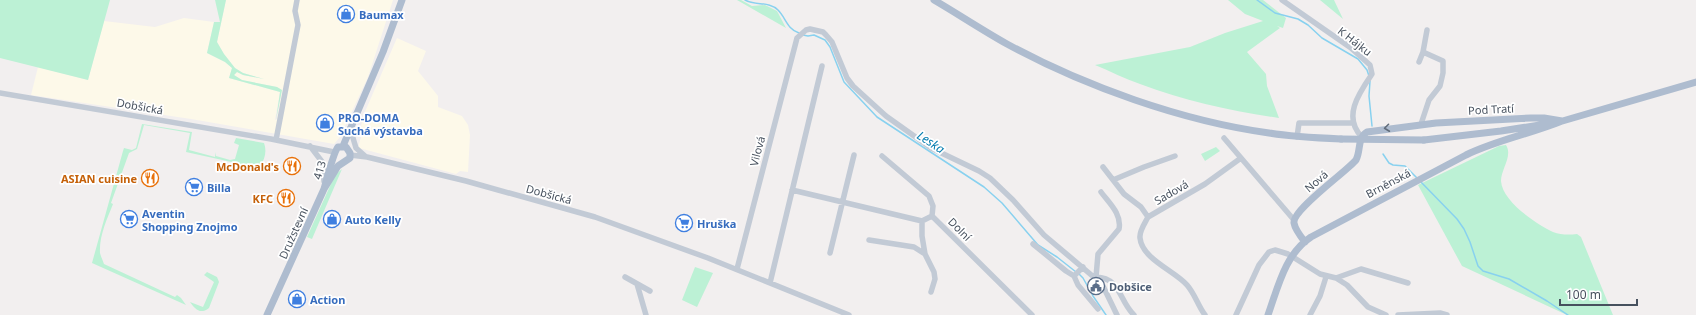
<svg xmlns="http://www.w3.org/2000/svg" width="1696" height="315" viewBox="0 0 1696 315" font-family="'Noto Sans',sans-serif">
<style>
.commercial{fill:#fdf9e9}
.green{fill:#bcf1d5}
.lines{fill:none;stroke-linecap:round;stroke-linejoin:round}
.stream{stroke:#88d1ef;stroke-width:1.5}
.minor{stroke:#c2cad5;stroke-width:5.5}
.major{stroke:#aebccf;stroke-width:7}
.major-bridge{stroke:#aebccf;stroke-width:7}
.oneway{stroke:#616c7a}
.labels{text-anchor:middle;dominant-baseline:central;stroke-width:3.5;stroke-linejoin:round;paint-order:stroke}
.shop-label{font-size:11px;font-weight:bold;fill:#366cbe;stroke:#fff;text-anchor:start}
.street-label{font-size:11px;fill:#47515e;stroke:#fff}
.food-label{font-size:11px;font-weight:bold;fill:#c56008;stroke:#fff;text-anchor:end}
.service-label{font-size:11px;font-weight:bold;fill:#4e5e75;stroke:#fff;text-anchor:start}
.water-label{font-size:12px;font-style:italic;fill:#077eb0;stroke:#fff}
</style>
<rect width="100%" height="100%" fill="#f2efef"/>
<path class="commercial" d="M226 0H393L368 77 340 137 334 144 191 119 31 95 38 67 88 80 104 21 155 27 184 18 214 22 207 53 225 62 232 68 229 78 280 92 275 120 277 119 282 90 277 87 242 80 234 75 237 72 243 75 264 79 243 73 235 68 224 54 217 42Z
M397 38 426 51 418 71 438 96V107L462 116 468 125 470 135 468 172 460 171 456 174 359 148V144L362 134 360 130 364 114Z"/>
<path class="green" d="M0 0H110L88 80 0 58Z
M215 0H226L217 42 224 54 235 68 243 73 264 79 243 75 237 72 234 75 242 80 277 87 282 90 276 120 280 92 229 78 232 68 225 62 207 53 214 22H220Z
M737 0H741L752 6 765 5 777 11 786 28Z
M1228 0H1263L1286 18 1283 28 1277 26 1280 28 1247 52 1266 74 1267 86 1279 118C1232 111 1185 101 1140 84 1125 79 1110 71 1095 65L1190 47 1225 33 1263 21 1245 14Z
M1320 0H1334L1343 19Z
M142 124 192 132 189 150 215 157 216 152V156L230 160 235 159 239 145 234 143 236 138 264 143C267 151 265 159 260 166L254 168 236 167V163L186 152 190 133 144 125 137 149 129 153 111 203 113 204C107 219 99 236 100 253 101 257 103 261 104 264L175 297 177 295 181 298 186 305 92 263 123 151 124 148 132 150 136 148Z
M1506 145C1513 156 1501 169 1501 181 1502 201 1536 224 1553 232 1561 235 1569 235 1577 234L1581 237 1613 315H1567L1462 266 1418 185 1499 146Z
M1216 147 1220 151 1205 161 1201 154Z
M342 169 312 239 307 237 335 175Z
M695 267 713 273 697 307 682 300Z
M207 272 217 277 219 282 209 308C200 315 195 309 190 302L203 307 214 282 204 275Z"/>
<g class="lines">
<path class="stream" d="M745 0C756 6 769 1 778 10 786 18 787 29 799 33
M1257 0 1275 13 1298 19 1308 25 1322 38 1358 59 1367 70 1369 76
M803 35 808 36 814 35 825 40 830 47 844 82 877 117 984 187 1002 203 1038 245 1057 257 1076 272
M1370 81 1369 96 1372 126
M1383 154 1389 163 1393 165 1405 166 1417 178
M1421 182 1457 219 1464 229 1470 242 1478 266 1483 271 1509 279 1547 301 1568 315
M1079 274 1083 278 1093 296 1106 315"/>
<path class="minor" d="M1282 0 1351 48 1370 65 1372 74C1359 93 1342 117 1362 137
M1419 62 1423 52
M0 93 271 139 334 152
M1421 124 1429 100 1440 86 1443 73V61L1423 52 1427 30
M350 128 356 148 365 156
M1297 137 1299 123H1353
M1224 138 1294 220
M276 140 298 25 295 11 297 0
M310 146 323 163 324 181
M350 155 367 157 466 181 595 217 708 258 849 315
M882 156 929 196 933 206 932 216 1032 315
M1103 167 1124 194 1141 207 1148 217
M1113 180 1144 167 1175 156
M792 190 922 221 932 216
M1101 192C1109 203 1122 214 1119 229L1098 254 1096 277C1121 278 1119 301 1134 315
M1148 217C1145 223 1139 231 1140 238 1142 259 1175 271 1187 285 1195 294 1198 306 1205 315
M1148 217 1205 184 1241 158
M922 221V236L925 254
M869 240 914 247 925 254 934 272 935 279 931 292
M1033 244 1066 271 1074 276
M830 253 854 155
M1083 267 1074 276 1078 285 1098 309
M737 269 797 38 806 30 810 29 823 32 826 35 832 42 847 78 853 86 886 116 931 148 979 171 990 178 1013 200 1044 235 1102 284 1117 315
M625 277 650 291
M1336 278 1361 269 1408 283
M770 283 822 66
M637 284 646 315
M1236 315 1259 265 1269 252 1275 250 1288 254 1320 274 1336 278 1347 285 1368 307 1386 315
M1310 315 1320 296 1326 277
M1398 315 1440 313 1447 315"/>
<path class="major" d="M934 0C958 14 982 30 1007 44 1084 86 1182 121 1269 133 1293 137 1317 138 1341 139
M1559 122 1696 82
M1424 140 1501 131 1546 124
M343 146 383 52 402 0
M1305 242C1301 237 1295 229 1294 223 1292 210 1346 172 1356 160 1361 151 1357 138 1367 132L1436 123 1531 118H1544L1562 121
M267 315 324 189 338 166 350 158V153L346 147H338C334 151 326 182 324 189
M1268 315C1278 287 1285 254 1311 237L1466 155C1497 140 1530 134 1562 121"/>
<path class="major-bridge" d="M1341 139 1424 140"/>
</g>
<defs><path id="oneway-chevron" d="M-2-3.5L2.5 0L-2 3.5" fill="none" stroke-width="1.6" stroke-linecap="round" stroke-linejoin="round"/></defs>
<use class="oneway" href="#oneway-chevron" transform="translate(1387 128) rotate(173)"/>
<defs>
<g id="shop-ring" transform="scale(0.9)"><circle r="9.5" fill="#fff" stroke="#3f7fe0" stroke-width="1.5"/><path d="M-5-2.5h2.3a2.7 3.5 0 0 1 5.4 0H5L5.5 6h-11ZM-1.5-2.5h3a1.5 2.3 0 0 0-3 0Z" fill="#3f7fe0"/></g>
<g id="restaurant-ring" transform="scale(0.9)"><circle r="9.5" fill="#fff" stroke="#e8710a" stroke-width="1.5"/><path d="M-5-6h1v4h1v-4h1v4h1v-4h1v5L-1.5 .5V6h-2V.5L-5-1ZM5-6V6H3V1.5H1.5Q1.5-4 5-6Z" fill="#e8710a"/></g>
<g id="supermarket-ring" transform="scale(0.9)"><circle r="9.5" fill="#fff" stroke="#3f7fe0" stroke-width="1.5"/><path d="M-6-5.5h2.5l.6 2H6L4.5 2H-2.5L-4.4-4H-6ZM-1.5 3.2a1.3 1.3 0 1 0 .1 0ZM3 3.2a1.3 1.3 0 1 0 .1 0Z" fill="#3f7fe0"/></g>
<g id="civic-ring" transform="scale(0.9)"><circle r="9.5" fill="#fff" stroke="#5c6f8a" stroke-width="1.5"/><path d="M-.6-6.5H3V-4.5H.6V-3L4-1V1h2V6H-6V1h2V-1L-.6-3ZM-1.2 2.5V6h2.4V2.5Z" fill="#5c6f8a"/></g>
</defs>
<g fill-rule="evenodd">
<use href="#shop-ring" x="346" y="14"/>
<use href="#shop-ring" x="325" y="123"/>
<use href="#restaurant-ring" x="292" y="166"/>
<use href="#restaurant-ring" x="150" y="178"/>
<use href="#supermarket-ring" x="194" y="187"/>
<use href="#restaurant-ring" x="286" y="198"/>
<use href="#supermarket-ring" x="129" y="219"/>
<use href="#shop-ring" x="332" y="219"/>
<use href="#supermarket-ring" x="684" y="223"/>
<use href="#civic-ring" x="1096" y="286"/>
<use href="#shop-ring" x="297" y="299"/>
</g>
<g class="labels">
<g class="shop-label">
<text x="359" y="14">Baumax</text>
<text x="338" y="117">PRO-DOMA<tspan x="338" dy="13">Suchá výstavba</tspan></text>
<text x="207" y="187">Billa</text>
<text x="142" y="213">Aventin<tspan x="142" dy="13">Shopping Znojmo</tspan></text>
<text x="345" y="219">Auto Kelly</text>
<text x="697" y="223">Hruška</text>
<text x="310" y="299">Action</text>
</g>
<g class="street-label">
<text transform="translate(1355 41) rotate(38)">K Hájku</text>
<text transform="translate(140 106) rotate(10)">Dobšická</text>
<text transform="translate(1491 109) rotate(-3)">Pod Tratí</text>
<text transform="translate(757 151) rotate(-75)">Vilová</text>
<text transform="translate(319 170) rotate(-73)">413</text>
<text transform="translate(1316 181) rotate(-41)">Nová</text>
<text transform="translate(1388 183) rotate(-28)">Brněnská</text>
<text transform="translate(1171 192) rotate(-30)">Sadová</text>
<text transform="translate(549 194) rotate(15)">Dobšická</text>
<text transform="translate(960 229) rotate(45)">Dolní</text>
<text transform="translate(293 233) rotate(-66)">Družstevní</text>
</g>
<g class="food-label">
<text x="279" y="166">McDonald's</text>
<text x="137" y="178">ASIAN cuisine</text>
<text x="273" y="198">KFC</text>
</g>
<g class="service-label">
<text x="1109" y="286">Dobšice</text>
</g>
<g class="water-label">
<text transform="translate(931 142) rotate(33)">Leska</text>
</g>
</g>
<path d="M1560 299v6h77v-6" fill="none" stroke="#47515e" stroke-width="2"/>
<text x="1566" y="299" font-size="12" fill="#47515e" stroke="#ffffff" stroke-width="3" paint-order="stroke">100 m</text>
</svg>
